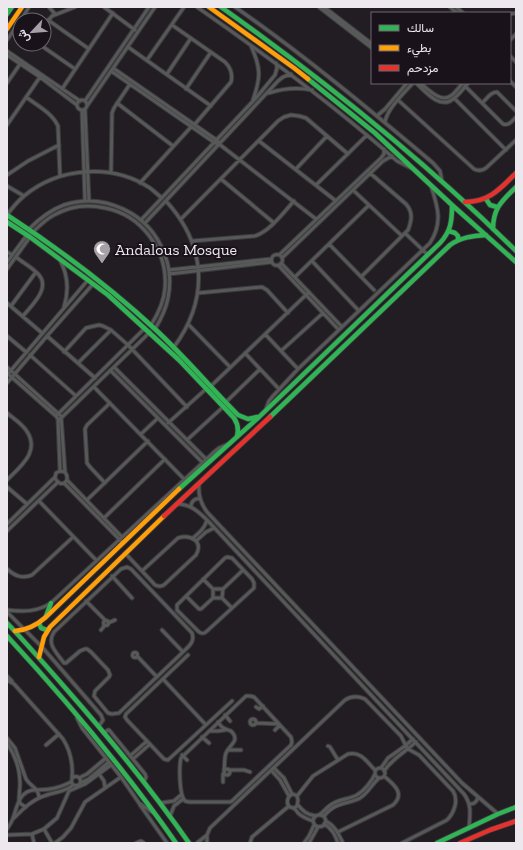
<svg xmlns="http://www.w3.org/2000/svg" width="523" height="850" viewBox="0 0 523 850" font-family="'Zilla Slab',Vazirmatn,serif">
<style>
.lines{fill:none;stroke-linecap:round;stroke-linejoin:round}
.street-casing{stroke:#3d3a3e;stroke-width:5}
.fast-casing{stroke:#3d3a3e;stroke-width:6}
.slow-casing{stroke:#3d3a3e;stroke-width:6}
.jam-casing{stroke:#3d3a3e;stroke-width:6}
.street{stroke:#575858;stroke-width:3}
.fast{stroke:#30b455;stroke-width:4.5}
.slow{stroke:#ff9f0a;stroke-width:4.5}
.jam{stroke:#e5322d;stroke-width:4.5}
.labels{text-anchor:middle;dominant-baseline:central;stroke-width:4;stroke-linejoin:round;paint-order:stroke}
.poi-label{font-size:16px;fill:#ede7ee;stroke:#19121b;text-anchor:start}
</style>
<rect width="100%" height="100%" fill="#211d22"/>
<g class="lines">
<g class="street-casing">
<path id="street" d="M49 7 55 14
M104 7 135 30
M197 7C266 55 334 105 397 161L411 168
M235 7C304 55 369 109 433 163L440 171 442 181
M319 7 372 48
M324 7 372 44
M450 7 457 13
M456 7 463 13
M510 14 516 13
M21 20 29 7
M48 20 89 49
M172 25 225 62C231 68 233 74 231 82L195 124
M44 26 52 16 75 7
M7 40 20 21
M510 40 516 34
M39 44 75 69
M251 46C261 68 261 77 253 100
M128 47 211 106
M7 51 80 101
M7 55 40 77 77 105
M510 56 516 62
M147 60 184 7
M113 68 218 141
M111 71 215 143 219 144 316 219
M167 74 191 38
M510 81 516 87
M7 83 20 64
M416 83C425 91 440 110 453 99 459 95 464 88 468 83
M420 83C429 90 441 104 452 95 456 92 459 87 463 83
M465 86 503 124C509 126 512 121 516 117
M62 89 113 13
M186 89 211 52
M269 93C284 88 296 87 312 90
M26 97C38 106 52 113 58 126L60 176
M454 98 506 150
M77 105a5 5 0 1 1 10 0a5 5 0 1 1-10 0Z
M398 100 474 169C478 171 482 171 486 168L516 140
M85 101 149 7
M117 103 173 146
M482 103C487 99 490 92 497 92L516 111
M87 106 155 7
M85 110 89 201
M82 111 85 201
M377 116 385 109 407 83
M385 122C387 109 404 93 413 83
M7 125 40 77
M259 141 336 201
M296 169 327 136
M111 173 112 113 114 108 130 84
M7 175 28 161 59 145
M221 179 274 223
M140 183 191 127
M316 185 367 135
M7 186 24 196
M353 190 402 236
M166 201C207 246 209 299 174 347
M7 215C12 208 17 202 24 196 59 167 112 163 150 188 154 191 158 195 162 198
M181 219 278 121 284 117 291 115 299 116 306 118 348 154
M141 220 256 98 275 75 277 68 276 63
M145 223 278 81 283 77 291 74
M29 229C39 219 50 210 64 205 104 192 149 213 164 253 170 267 171 283 168 298 166 309 161 319 155 329
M33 232C40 225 46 219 54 215 70 206 88 204 105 208 142 215 168 251 165 288 164 302 158 314 151 325
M405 233 428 255
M192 241 255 236C270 231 283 213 294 201
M329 244 374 290
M7 252 12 255
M271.5 260a5.5 5.5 0 1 1 11 0a5.5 5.5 0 1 1-11 0Z
M279 255 381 158 384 154V149
M16 257C22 262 30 266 36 272 53 286 33 304 23 316
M282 258 383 161 392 156
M60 260C68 275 69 291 64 307
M312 261 359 311
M7 262 27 235
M281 263 342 327
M278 265 339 330
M7 269 30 237
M169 270 271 259
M169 274 272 262
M295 277 369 205
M361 277 408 230C412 220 413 212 406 204L370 173
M198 293 262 287 267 290 288 313
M7 303 42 333
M11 306 36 272
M188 324 230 367
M265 334 298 369
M7 336 26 352
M47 336 95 378
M281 351 323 313
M64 352 86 328 90 327 99 325 103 326 111 330 128 345 187 407
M245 353 279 389
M30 355 76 396
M78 363 111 330
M7 367 61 416 65 472C72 482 60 489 55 478L56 473 60 471 65 472
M114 367 206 459
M111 371 202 462
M7 373 56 416 58 419 60 471
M7 375 88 280
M7 383 47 336 93 284
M211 386 309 292
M94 387 185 480
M226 402 260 369
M266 409 269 401 273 396 298 369 430 243C443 223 438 207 431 186
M7 413C13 418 21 423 26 430 41 451 21 466 7 480
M56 416 145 328
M58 421 150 332
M168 423 206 389
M141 434 158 418
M187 440 223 407
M67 480 121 536
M64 483 123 543
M105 483 90 467 87 463 85 429 87 425 110 403
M199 484C198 495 201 504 207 512L462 783 498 814
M7 487 27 504
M87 500 148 441
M39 501 96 560
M177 504C190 504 198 511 207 520L464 794C472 805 470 815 469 828
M191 507C191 501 195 498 200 499
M104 518 165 459
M7 524 55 477
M7 531 58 482
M193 538C199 533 205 528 207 520
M196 541 206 532 214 528
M125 553C135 564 145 574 155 585 159 587 162 587 165 584L196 555C204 541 190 534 178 538L142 571
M227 557 232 558 252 579 254 583V588L207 631C204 634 202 634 199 632L177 610V605L225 558Z
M127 567 131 569 192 633C195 642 189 646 183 652L119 713 112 714 108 713 94 696 95 691 109 677 110 675 108 670 91 652 87 649H85L80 651 66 663H64C57 653 46 644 54 632L121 569Z
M7 569C15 576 22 579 32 575L73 537
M112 576 132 598
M203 579 213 589
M223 589 243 570
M186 596 199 609H201L213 598V589H223L222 598H213
M222 598 232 608
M86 601 105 620
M7 610C23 612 37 612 51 603L213 453 219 448 228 444
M7 612 42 647 101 715 103 720 99 726
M103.5 623a2.5 2.5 0 1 1 5 0a2.5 2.5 0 1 1-5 0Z
M108 623 115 620
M101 630 105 625
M162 630 183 652
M132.5 655a2.5 2.5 0 1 1 5 0a2.5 2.5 0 1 1-5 0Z
M188 655 126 714 125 717 127 720 164 759 168 760 232 701
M137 656 157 677
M7 676 12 681
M163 679 206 725
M7 680 14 684 63 739C70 750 73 765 72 778
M246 696H250L254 697 291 737 292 742 291 745 232 801 230 802H189L185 801C179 795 179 766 181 758Z
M256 707 259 709 263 706
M225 715 230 721
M77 718 82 728 121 777 139 803 152 812
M250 722a3 3 0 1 1 6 0a3 3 0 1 1-6 0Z
M218 722C223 729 223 728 231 731 241 741 229 745 226 753 224 758 225 765 224 770
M256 723 279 724
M275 730 280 725
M209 731H218L225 730
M104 733 108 730H109L145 774 146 777 144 782
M202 737 209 743
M7 738 15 748 26 779C31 787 39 788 39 798
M7 743C15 755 20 769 20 783 20 789 19 795 19 800 20 804 22 805 26 807
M46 745 59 734
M328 746 330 747 338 760
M228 750H241
M182 755 187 760
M130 756 147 741
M133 759 150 744
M274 768 284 778 292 794
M381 768 388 758 405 746 413 739
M375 773a5 5 0 1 1 10 0a5 5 0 1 1-10 0Z
M224 772a3 3 0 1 1 6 0a3 3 0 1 1-6 0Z
M229 770H244L250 772
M271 770 280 780 289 796
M384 771C393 758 405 752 416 742
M99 774 104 781 105 788
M71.5 781a4.5 4.5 0 1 1 9 0a4.5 4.5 0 1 1-9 0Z
M79 778 87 774 106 758
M223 782V774
M80 783 89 779 109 762
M297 796 313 776 348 754C361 751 367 762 375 770
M160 803 174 801 181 795
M470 804C474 804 477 802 478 797
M140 805 167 843
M298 805C303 811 307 815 316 816
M294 808 297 806 298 800 297 796 293 794C288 795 285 803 290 807 291 808 293 807 293 808 295 809 297 811 298 813 302 817 307 819 313 821
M320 815 324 816 326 821 323 826 318 827C313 825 311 819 316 816 317 815 319 815 319 815 324 812 327 806 334 803 341 799 350 799 357 795 364 791 372 781 375 774
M170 816 174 806 183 799
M324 816C328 811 333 807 339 805 346 802 353 802 360 798 368 793 372 784 379 778
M14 818C23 809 32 800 44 796 54 792 66 792 73 785
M326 821C335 826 338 833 343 843
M324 824C332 828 335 835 338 843
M7 829C9 826 12 822 13 818 16 811 17 801 23 795 31 787 41 791 50 789 57 788 65 785 71 782
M44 829 52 843
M338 832 393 805C406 793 393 784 384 776
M32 834 34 843
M7 835 32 834 44 829 57 818 69 791 85 784 111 765
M55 843 63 837 71 828 85 802 121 777
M136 843 141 841 144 843
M197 843 207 835
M207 843V835L210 828 345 700C351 696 358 696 365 699L401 736 407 748 410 750 419 755 453 791C459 800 454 813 447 820L402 843
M250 843 252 837 289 806
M304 843 309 836 314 825
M309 843 318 827"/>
</g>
<g class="fast-casing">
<path id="fast" d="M221 7C325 81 425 161 516 251
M7 14 12 7
M308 79 375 133 452 205 516 262
M486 199 490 205 497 207
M7 215C59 249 110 287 156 330 185 357 210 387 238 415L248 419 257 417
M7 222 30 237 108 295 179 360 234 418C238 424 239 429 237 436
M493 229C493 208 502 201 516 187
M449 231 455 233 458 236V240
M270 417 450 245C461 237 473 236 486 235
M179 489 259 417 440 243C451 231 452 221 452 205
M46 616 51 603
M7 623C28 645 48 668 68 691 111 740 152 790 189 843
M39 623 41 628 47 630
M7 636C67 701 125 770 176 843
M437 843 498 814 516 807"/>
</g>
<g class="slow-casing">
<path id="slow" d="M209 7 294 68 308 79
M7 29 22 7
M15 631C28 630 37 625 46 617L179 489
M39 657 44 637 50 627 164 516"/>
</g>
<g class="jam-casing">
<path id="jam" d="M465 202C489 202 500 189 516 173
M164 516 270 417
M460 843 490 830 516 821"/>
</g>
<use href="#street" class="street"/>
<use href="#fast" class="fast"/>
<use href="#slow" class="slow"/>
<use href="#jam" class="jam"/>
</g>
<defs>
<g id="mosque-pin" transform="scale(0.9)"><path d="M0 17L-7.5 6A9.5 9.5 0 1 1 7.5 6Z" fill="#a6a0a7" stroke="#19121b"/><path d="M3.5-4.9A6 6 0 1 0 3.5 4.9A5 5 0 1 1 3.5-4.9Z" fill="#fff"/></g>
</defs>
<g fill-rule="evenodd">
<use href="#mosque-pin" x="102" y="249"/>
</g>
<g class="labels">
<g class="poi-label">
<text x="115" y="249">Andalous Mosque</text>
</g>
</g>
<rect width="523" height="850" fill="none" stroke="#ede7ee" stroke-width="16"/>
<rect x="371" y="12" width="140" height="72" fill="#19121b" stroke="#6e676f"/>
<rect x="379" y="25" width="20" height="6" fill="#30b455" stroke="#6e676f"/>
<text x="407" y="32" font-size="12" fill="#ede7ee">سالك</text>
<rect x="379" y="45" width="20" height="6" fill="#ff9f0a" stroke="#6e676f"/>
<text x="407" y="52" font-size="12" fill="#ede7ee">بطيء</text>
<rect x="379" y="65" width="20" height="6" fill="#e5322d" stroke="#6e676f"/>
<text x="407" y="72" font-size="12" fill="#ede7ee">مزدحم</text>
<g transform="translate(32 32) rotate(244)"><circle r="19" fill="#19121b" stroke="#6e676f"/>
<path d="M0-3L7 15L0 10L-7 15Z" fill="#a6a0a7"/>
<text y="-6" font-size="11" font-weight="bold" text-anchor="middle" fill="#ede7ee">ش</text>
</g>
</svg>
